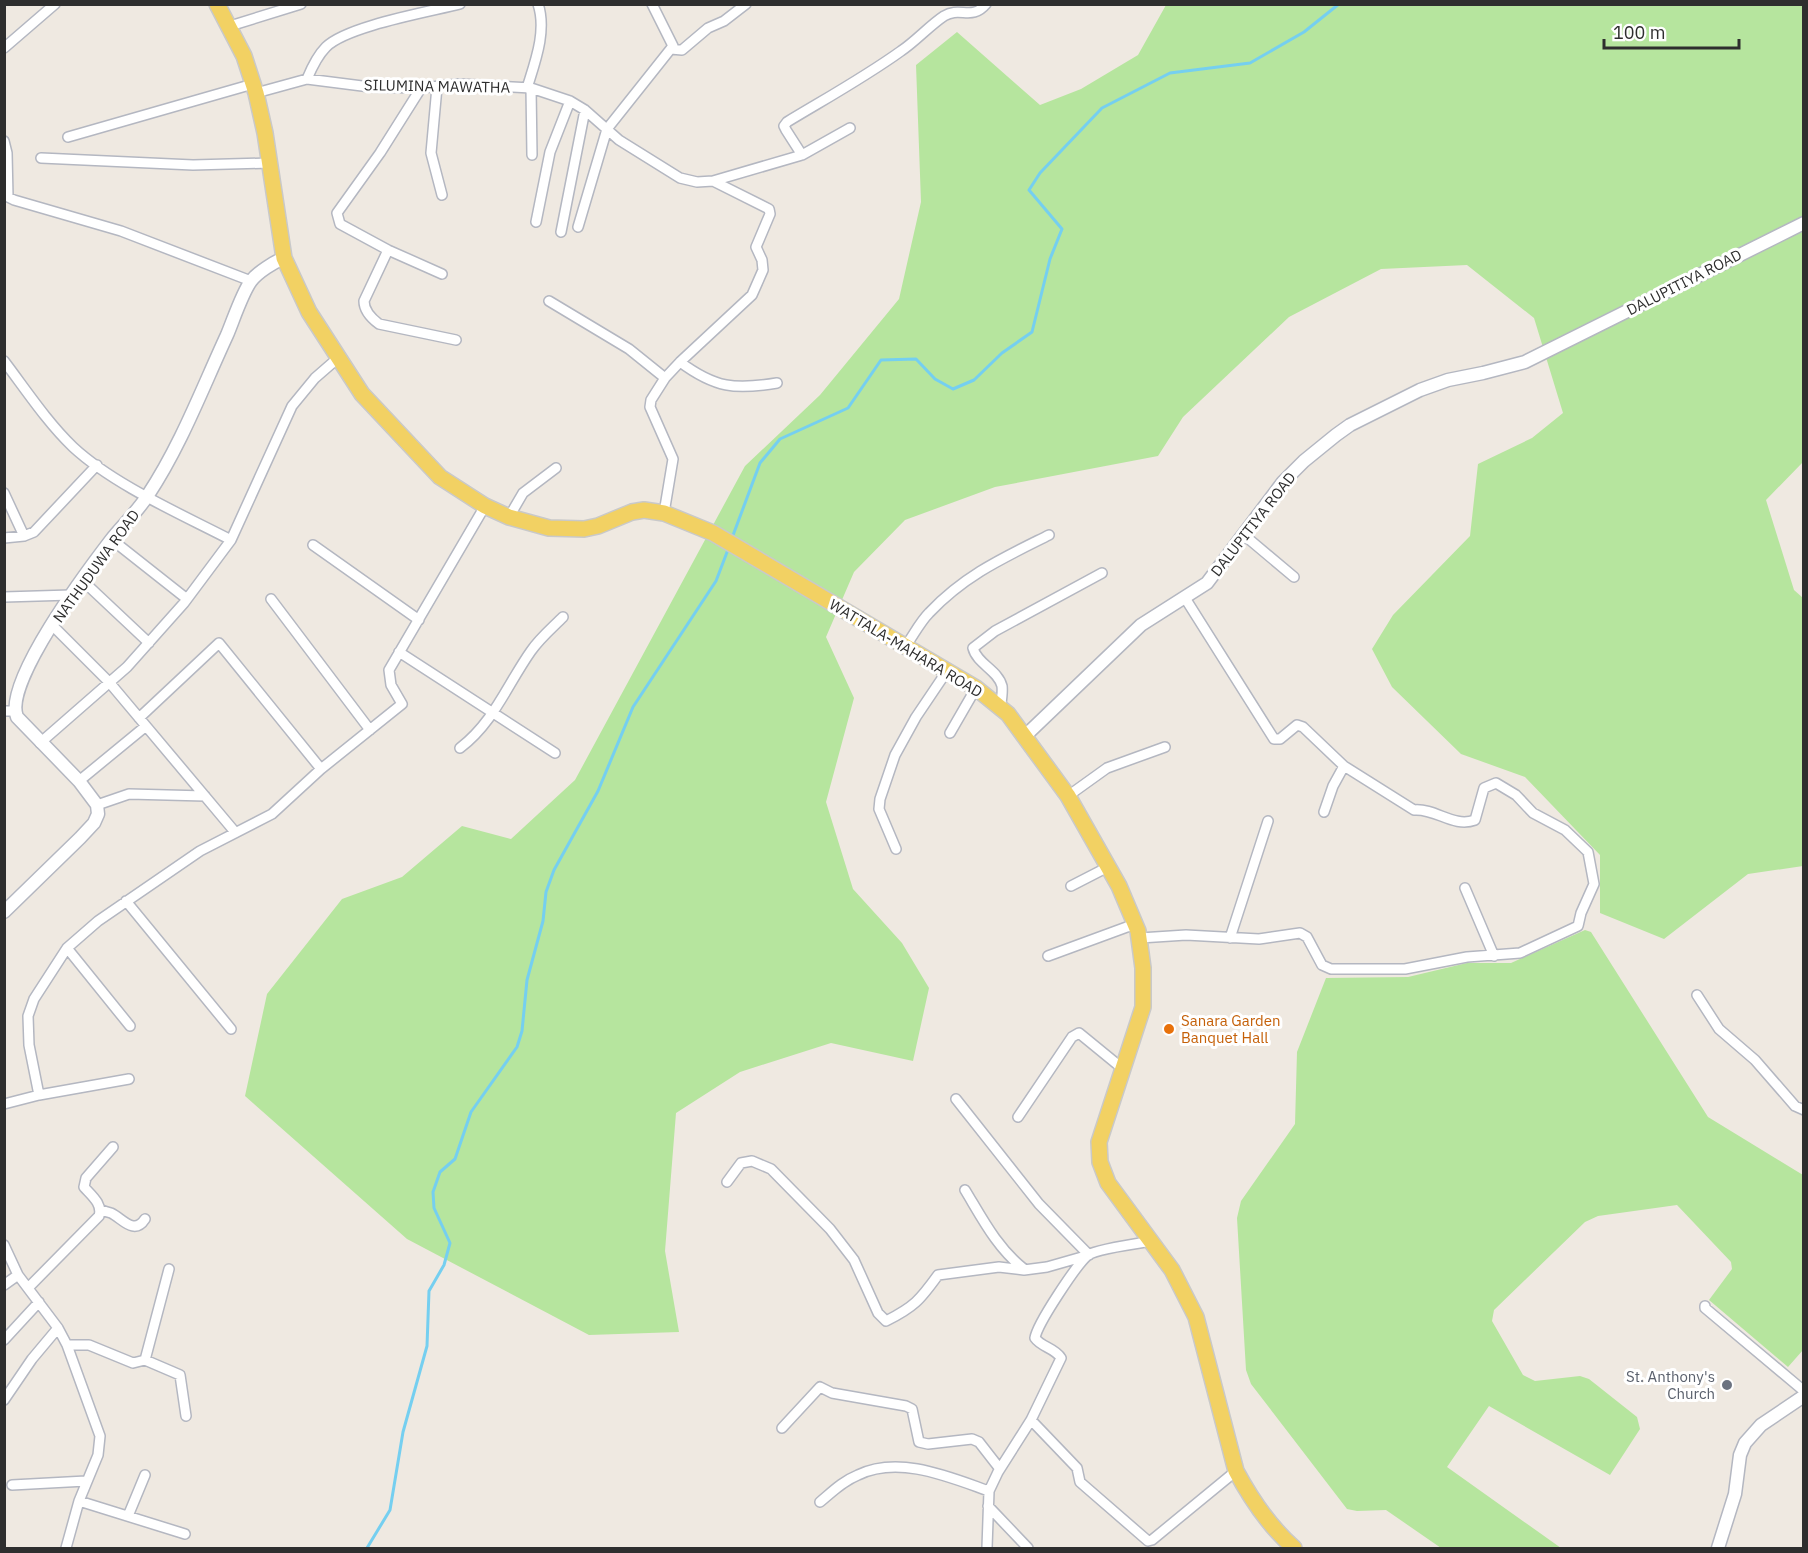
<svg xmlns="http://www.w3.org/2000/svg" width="1808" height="1553" viewBox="0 0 1808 1553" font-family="'IBM Plex Sans',sans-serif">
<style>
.green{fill:#b6e59e}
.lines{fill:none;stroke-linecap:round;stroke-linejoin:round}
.stream{stroke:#75cff0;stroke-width:3}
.minor-casing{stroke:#b4b7c1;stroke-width:12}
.tertiary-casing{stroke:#b4b7c1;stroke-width:15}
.primary-casing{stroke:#c9c9c9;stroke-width:18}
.minor{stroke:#fff;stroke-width:9}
.tertiary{stroke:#fff;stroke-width:12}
.primary{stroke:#f2d163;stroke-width:15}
.food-dot{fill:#e8710a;stroke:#fff;stroke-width:2}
.worship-dot{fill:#6b7280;stroke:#fff;stroke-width:2}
.labels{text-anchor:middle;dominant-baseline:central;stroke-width:6;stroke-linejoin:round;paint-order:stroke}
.street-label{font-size:15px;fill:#2e2e2e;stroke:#fff}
.food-label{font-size:15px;fill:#c56008;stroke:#fff;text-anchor:start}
.worship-label{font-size:15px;fill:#5b616d;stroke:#fff;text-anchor:end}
</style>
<rect width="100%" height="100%" fill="#efe9e1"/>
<path class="green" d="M1166 5H1803V462L1766 500 1794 590 1803 598V866L1748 874 1664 939 1600 913V855L1525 777 1461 754 1392 687 1372 649 1393 615 1470 536 1478 464 1532 438 1563 413 1534 318 1467 265 1381 269 1289 317 1183 417 1158 456 995 487 905 520 854 572 826 637 854 698 826 802 853 889 902 943 929 988 913 1061 831 1043 740 1072 676 1113 665 1251 679 1332 589 1335 407 1239 245 1096 267 994 342 899 402 877 462 826 511 839 575 780 745 466 820 395 899 299 921 202 916 65 957 32 1040 105 1081 89 1138 55Z
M1585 930 1591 932 1708 1117 1803 1175V1350L1788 1367 1709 1300 1732 1269 1731 1262 1677 1205 1598 1216 1585 1222 1494 1310 1492 1321 1523 1375 1535 1381 1580 1376 1589 1379 1637 1417 1640 1429 1610 1475 1489 1406 1447 1467 1561 1548H1441L1386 1510 1357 1511 1347 1509 1251 1384 1246 1370 1237 1218 1241 1201 1295 1124 1297 1052 1326 978 1408 977 1467 963H1511Z"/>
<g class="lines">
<path class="stream" d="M732 538 760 463 780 439 848 408 881 360 916 359 935 379 953 389 974 380 1002 353 1032 332 1050 259 1062 229 1029 190 1040 173 1102 108 1170 73 1250 63 1304 32 1339 4
M367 1548 390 1510 403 1432 427 1346 429 1291 444 1265 450 1243 434 1208 433 1192 440 1172 455 1159 471 1112 517 1047 522 1031 527 980 543 921 546 892 554 870 598 791 633 707 716 581 729 547"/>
<g class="minor-casing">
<path id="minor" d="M230 26 301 4
M4 48 55 4
M671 49 682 50 708 28 724 21 746 4
M307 79C312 67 317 56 326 47 347 26 429 12 460 4
M437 87 431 153 442 195
M421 88 380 153 337 213 340 224 388 250 364 301C364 311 371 318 379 324L456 340
M527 88C535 62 547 31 538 4
M531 88 532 155
M256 93 307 79 370 87 421 88 459 84 531 88 570 101 585 110 619 140 680 178 697 182 713 181 769 209 770 214 756 247 762 260 763 270 752 295 680 362 665 378 651 400 650 407 673 459 664 513
M68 137 253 84
M4 141 7 153 8 197 14 200 121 231 251 281
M802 155 786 130 784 126 787 122C825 99 865 77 901 51 916 41 929 26 944 16 960 6 972 21 986 4
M41 158 193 165 270 163
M713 181 802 155 850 128
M536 222 550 152 570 101
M578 227 607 129 673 46 652 4
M561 232 585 110
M388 250 442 274
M549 301 629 349 665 378
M4 361C26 390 47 422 73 447 114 485 181 514 231 540
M680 362C715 388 735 390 777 383
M4 493 24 536
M509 517 523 493 556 468
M1244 535 1294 577
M4 538 24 536 34 532 97 465
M111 539 187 599
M313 545 419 620
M82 580 149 643
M4 597 71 595
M1185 598 1274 739H1280L1297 725 1303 727 1344 766
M271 599 370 730
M52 625 109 682 235 832
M905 647C913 636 920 622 929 613 965 575 1003 558 1049 535
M399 652 555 753
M1000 710C1001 703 1003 693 1002 686 998 670 977 664 973 648L995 631 1102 573
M4 711H14
M139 718 219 643 321 769
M950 733 976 688
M40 743 127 667 184 603 231 540 292 406 315 378 338 358
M460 748C494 722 507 685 531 651 540 638 552 628 563 617
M79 781 146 726
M1068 796 1107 768 1165 747
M97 805 129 794 205 796
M896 849 879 809 880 799 895 755 916 717 947 671
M1071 886 1108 867
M1465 888 1494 956
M126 901 231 1029
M1140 938 1186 935 1259 939 1300 933 1307 937 1322 965 1331 969H1405L1467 957 1520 953 1578 926 1581 913 1594 884 1588 852 1565 830 1533 813 1516 795 1496 783 1484 788 1475 820C1453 828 1436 808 1414 810L1344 766 1333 786 1324 812
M1230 938 1268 821
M67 948 130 1026
M1048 956 1135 924
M1697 995 1719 1029 1755 1060 1795 1106 1804 1110
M39 1095 29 1045 28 1016 34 999 67 948 98 921 200 851 272 814 321 769 402 704 391 685 389 670 485 506
M4 1104 39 1095 129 1079
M1018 1117 1072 1037 1079 1033 1123 1069
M727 1182 741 1163 752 1161 771 1169 830 1229 854 1260 878 1313 886 1321C914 1307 920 1300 938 1275L999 1267 1024 1270 1047 1267 1089 1255 1039 1204 956 1099
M965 1190C982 1218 997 1248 1024 1269
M101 1210C104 1211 107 1212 111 1213 122 1218 134 1236 145 1219
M4 1245 18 1275 58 1328 67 1345 100 1436 98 1455 79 1501 66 1548
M4 1285 18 1275
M28 1288 99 1216C103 1204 91 1195 84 1187L86 1178 113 1147
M1705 1306V1308L1804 1391
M4 1340 39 1302
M67 1345H89L133 1363 145 1360 169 1269
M145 1360 180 1375 186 1416
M4 1400 32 1359 58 1328
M1031 1420 1077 1468 1080 1482 1148 1541 1152 1540 1236 1471
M782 1428 820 1387 832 1393 906 1406 912 1409 919 1442 928 1444 972 1439 979 1442 1000 1469
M12 1485 86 1481
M79 1501 185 1534
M820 1502C832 1492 843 1481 858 1475 899 1455 949 1477 989 1491
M988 1506 1028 1548
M128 1516 145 1475
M987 1548 989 1491 998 1472 1031 1420 1061 1358C1055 1348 1041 1347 1035 1338 1037 1324 1077 1264 1088 1255 1097 1249 1140 1243 1153 1241"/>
</g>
<g class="tertiary-casing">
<path id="tertiary" d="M1025 736 1141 625 1207 583 1283 482 1304 461 1336 435 1350 425 1420 390 1448 380 1483 373 1525 362 1804 223
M4 912 80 838 94 823 98 814 97 805 79 781 17 717C3 683 88 570 111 540 123 525 138 511 148 495 181 445 202 389 227 335 233 321 242 293 251 281 258 272 274 262 284 258
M1718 1548 1735 1494 1740 1455 1745 1443 1761 1425 1804 1396"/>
</g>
<g class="primary-casing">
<path id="primary" d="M217 4 244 56 256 93 265 133 284 258 309 312 362 394 440 477 485 506 509 517 549 528 584 529 598 526 632 512 644 510 664 513 713 533 976 688 1008 714 1068 796 1119 886 1138 931 1143 968V1007L1099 1142 1100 1162 1108 1183 1172 1270 1196 1317 1236 1471C1251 1499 1270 1527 1294 1548"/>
</g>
<use href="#minor" class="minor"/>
<use href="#tertiary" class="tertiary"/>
<use href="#primary" class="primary"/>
</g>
<circle class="food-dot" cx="1169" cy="1029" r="6"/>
<circle class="worship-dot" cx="1727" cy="1385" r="6"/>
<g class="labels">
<g class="street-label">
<text transform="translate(437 86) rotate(1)">SILUMINA MAWATHA</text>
<text transform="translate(1684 282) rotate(-27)">DALUPITIYA ROAD</text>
<text transform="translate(1253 524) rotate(-52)">DALUPITIYA ROAD</text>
<text transform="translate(96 566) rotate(-54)">NATHUDUWA ROAD</text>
<text transform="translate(906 648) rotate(31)">WATTALA-MAHARA ROAD</text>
</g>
<g class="food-label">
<text x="1181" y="1020">Sanara Garden<tspan x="1181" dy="17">Banquet Hall</tspan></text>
</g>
<g class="worship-label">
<text x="1715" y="1376">St. Anthony's<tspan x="1715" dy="17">Church</tspan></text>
</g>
</g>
<rect width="1808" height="1553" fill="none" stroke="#2e2e2e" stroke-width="12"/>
<path d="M1604 39v9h135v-9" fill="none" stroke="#2e2e2e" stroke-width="3"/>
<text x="1613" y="39" font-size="18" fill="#2e2e2e" stroke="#ffffff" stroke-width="4.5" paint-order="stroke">100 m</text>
</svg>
